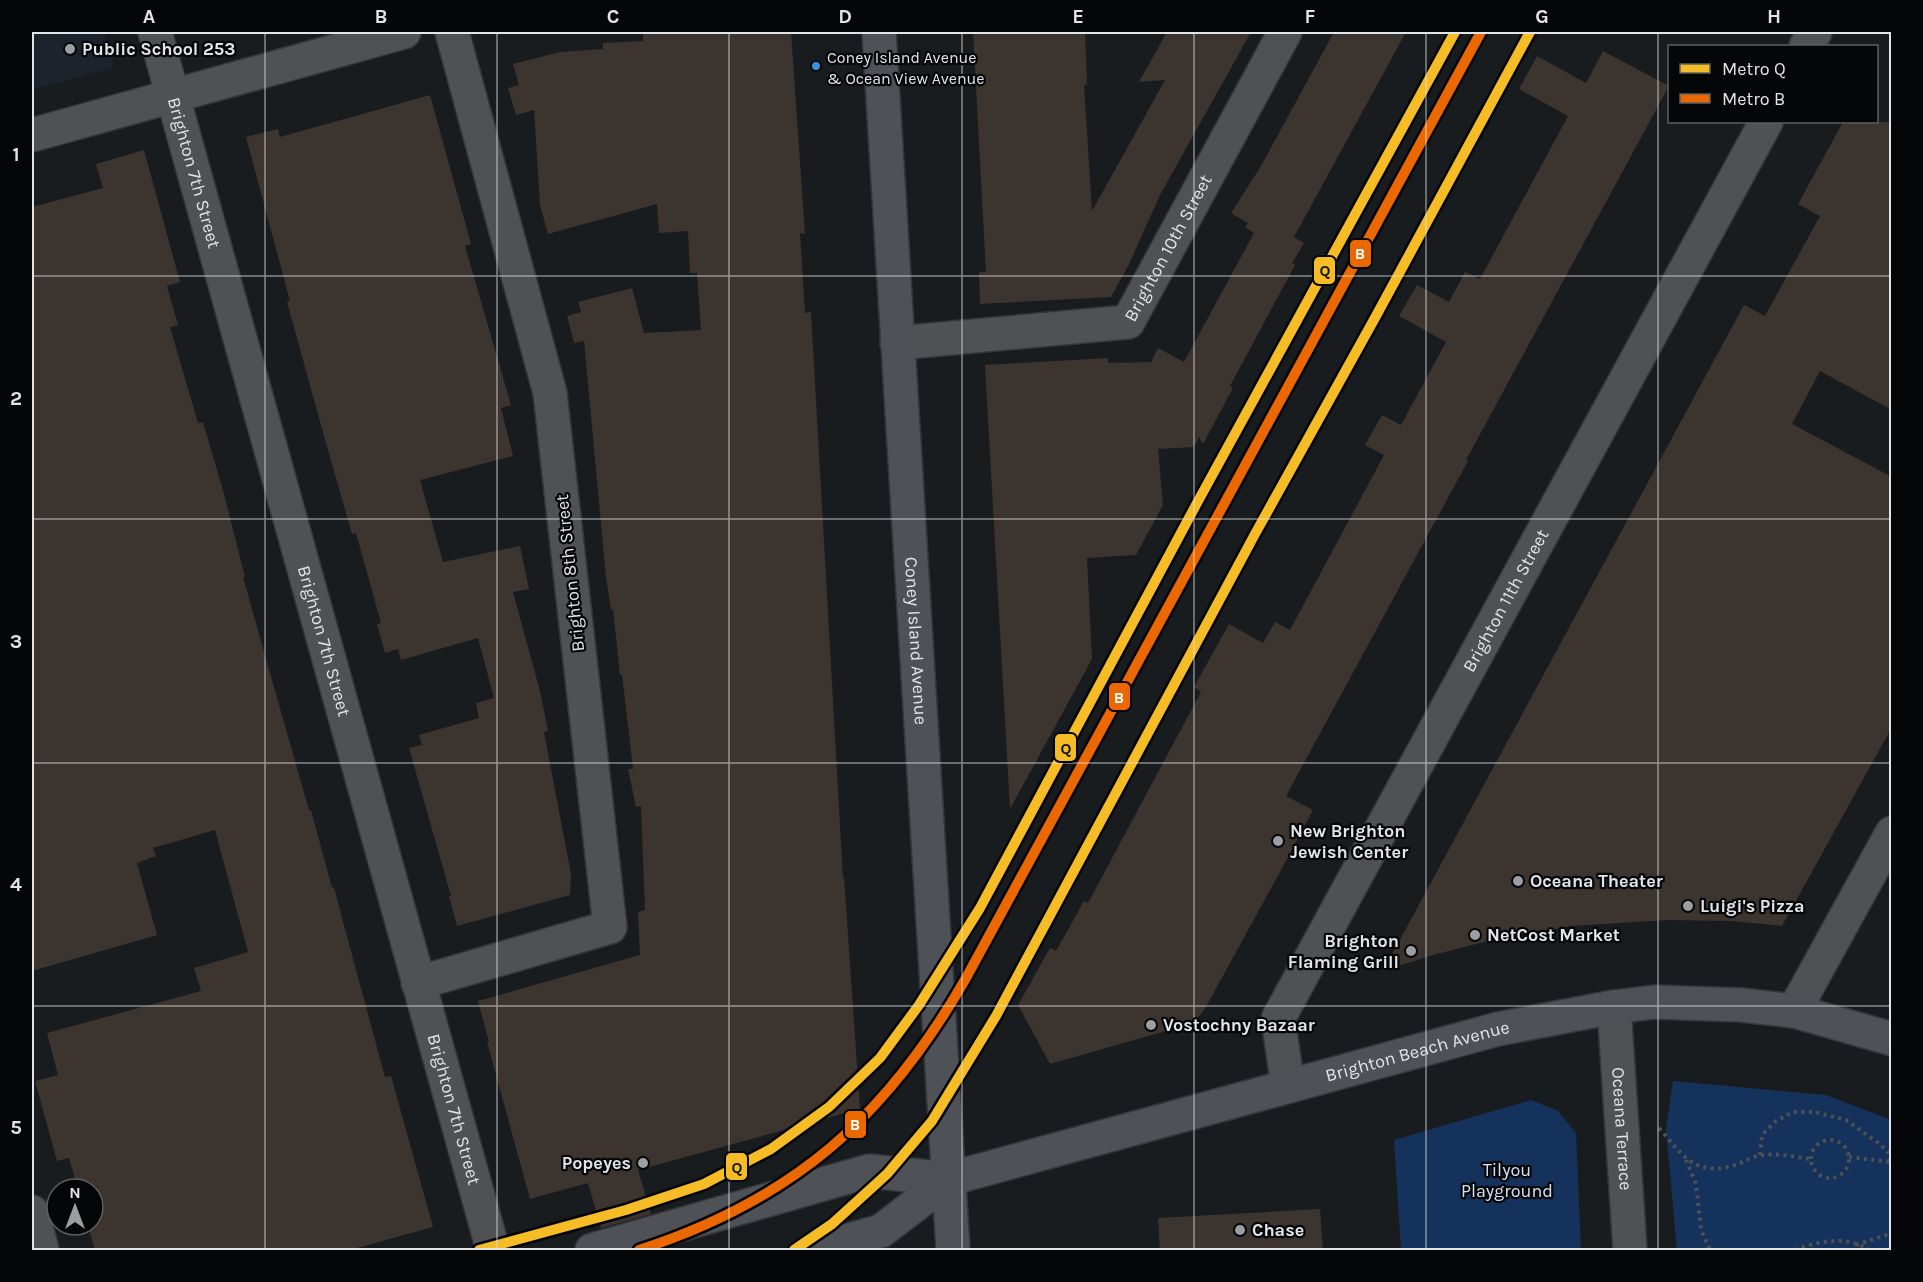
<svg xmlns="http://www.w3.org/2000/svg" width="1923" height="1282" viewBox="0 0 1923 1282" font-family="Karla,sans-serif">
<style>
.built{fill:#1c232d}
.green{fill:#15325c}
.building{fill:#3c342e}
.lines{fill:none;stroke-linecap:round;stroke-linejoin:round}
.minor-casing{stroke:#353639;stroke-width:36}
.secondary-casing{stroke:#353639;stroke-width:36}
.path{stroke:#4f5153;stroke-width:4;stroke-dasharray:3 4.5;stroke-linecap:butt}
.minor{stroke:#4f5154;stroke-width:33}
.secondary{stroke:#4e5156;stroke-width:33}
.metro-1-casing{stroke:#050608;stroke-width:15}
.metro-2-casing{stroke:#050608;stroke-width:15}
.metro-1{stroke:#f6bc26;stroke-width:10}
.metro-2{stroke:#eb6800;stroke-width:10}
.grid{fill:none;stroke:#e1e4e8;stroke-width:1.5;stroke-opacity:0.55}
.poi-dot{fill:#9b9ea2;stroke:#050608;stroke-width:2}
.bus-dot{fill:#3a90db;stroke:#050608;stroke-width:2}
.labels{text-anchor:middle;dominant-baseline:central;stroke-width:4.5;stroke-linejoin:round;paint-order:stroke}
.bus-label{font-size:16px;fill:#e1e4e8;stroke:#050608;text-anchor:start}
.poi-label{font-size:18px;font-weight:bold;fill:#e1e4e8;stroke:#050608;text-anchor:start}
.street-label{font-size:18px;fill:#e1e4e8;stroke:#050608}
.park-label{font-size:18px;fill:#d6e2f4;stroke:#050608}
.line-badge{stroke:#050608;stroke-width:2}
.badge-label{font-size:16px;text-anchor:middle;font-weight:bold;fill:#fff}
.pale-badge-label{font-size:16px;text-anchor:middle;font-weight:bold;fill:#111}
.neatline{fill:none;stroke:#e1e4e8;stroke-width:2}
.grid-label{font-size:20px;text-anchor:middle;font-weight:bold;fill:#e1e4e8}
</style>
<rect width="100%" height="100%" fill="#191c1f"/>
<path class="built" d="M32 32H104L114 67 32 90Z"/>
<path class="green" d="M1673 1081 1826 1095 1891 1120V1250H1677L1666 1129Z
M1531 1100 1558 1111 1576 1133 1581 1250H1401L1394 1140Z"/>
<path class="building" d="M643 32H791L805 234 800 233 805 313 811 312 843 878 844 877 860 1109 638 1170 651 1214 601 1228 588 1183 530 1199 487 1042H489L478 1001 640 955 638 912 645 910 641 806 636 807 628 769H633L622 674 620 675 613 609 611 610 606 577 584 341 574 343 567 316 581 312 578 302 632 288 644 333 701 330 697 273H690L688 231 659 233 657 204 548 234 540 205 534 110 516 115 508 88 519 85 513 64 560 52 603 49V43L643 41Z
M973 32H1085L1087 85H1084L1092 211 1165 80 1139 82 1167 32H1251L1160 195 1129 264 1111 297 980 304 979 272H986Z
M1334 32H1406L1294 237 1304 243 1292 263 1295 265 1230 386 1233 388 1203 444 1199 437 1194 447 1158 449 1163 505 1136 555 1087 558 1092 659 1010 809 985 365 1108 358V363L1151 362 1158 348 1184 362 1254 233 1245 227 1248 223 1231 213 1261 166Z
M1603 51 1669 86 1466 460 1468 461 1286 796 1313 810 1280 872 1207 1005 1202 1013 1190 1024 1050 1064 1018 1005 1050 948 1056 951 1084 901 1088 903 1201 692 1194 687 1229 624 1263 643 1275 622 1290 630 1384 455 1365 445 1382 415 1401 425 1446 342 1399 316 1417 285 1449 302 1465 272 1480 279 1568 116 1519 89 1537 56 1586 83Z
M430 95 471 244 465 246 511 405 501 408 513 456 420 480 443 562 520 546 529 589 513 592 540 691 548 731 544 732 571 874 570 895 457 926 449 896H451L409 748 422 745 419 735 479 718 476 703 494 698 478 638 401 660 398 649 385 653 377 624 381 623 356 533 352 534 326 443 287 302 290 301 246 137 278 129 280 137Z
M1843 122H1892V410L1820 371 1792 424 1892 477V727L1782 926 1732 921 1667 920 1571 926 1484 942 1433 955 1383 971 1744 305 1765 316 1820 216 1798 204Z
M144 150 180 282 167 286 178 325 170 327 198 423 203 422 224 494 245 577H243L264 652 309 810H311L332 888 334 887 342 918 385 1077 391 1076 433 1227 346 1251H95L88 1225H93V1189H78L69 1158 57 1161 35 1081 58 1075 47 1033 201 991 194 968 248 952 215 830 153 848 156 856 137 863 157 935 32 971V207L103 188 96 164Z
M1320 1209 1323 1251H1160L1158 1218Z"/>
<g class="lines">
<g class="minor-casing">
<g id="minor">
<path id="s1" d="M155 32 493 1250"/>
<path d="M1806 46 1815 32"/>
<path d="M32 135 404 32"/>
<path id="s2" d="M897 343 1128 322 1285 32"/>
<path d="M418 983 610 927 550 393 452 32"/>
<path id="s3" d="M1614 1007 1630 1250"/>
<path d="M1794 1011 1892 833"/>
<path id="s4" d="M1288 1086 1278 1019 1766 122"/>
<path d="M32 1212 42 1250"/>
</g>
</g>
<g class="secondary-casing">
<g id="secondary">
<path id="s5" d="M879 32 953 1250"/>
<path id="s6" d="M592 1250 869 1171 949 1179 1498 1029 1614 1007 1654 1002 1741 1005 1794 1011 1892 1039"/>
<path d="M814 1250 881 1231 949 1179"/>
</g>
</g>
<path class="path" d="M1659 1128C1679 1151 1693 1175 1728 1167 1740 1165 1751 1156 1763 1155 1779 1153 1795 1157 1810 1159
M1811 1159a19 19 0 1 1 38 0a19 19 0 1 1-38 0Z
M1760 1155 1762 1135 1776 1121 1793 1112H1815L1846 1120 1876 1141 1888 1152 1892 1169
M1849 1157 1890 1162
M1686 1160 1696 1184 1701 1230 1710 1250
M1856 1245 1892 1233
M1795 1250C1818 1241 1847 1235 1869 1250
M1891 1250H1892"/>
<use href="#minor" class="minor"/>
<use href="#secondary" class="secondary"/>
<g class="metro-1-casing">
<path id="metro-1" d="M479 1250 626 1210 704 1184 771 1149 829 1107 880 1058 919 1005 980 908 1197 503 1455 32
M794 1250 832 1224 887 1174 932 1121 996 1016 1255 534 1376 316 1530 32"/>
</g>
<g class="metro-2-casing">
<path id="metro-2" d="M639 1250C793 1200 886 1118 966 978L1481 32"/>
</g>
<use href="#metro-1" class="metro-1"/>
<use href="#metro-2" class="metro-2"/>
</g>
<path class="grid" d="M265 32V1250M497 32V1250M729 32V1250M962 32V1250M1194 32V1250M1426 32V1250M1658 32V1250M32 276H1892M32 519H1892M32 763H1892M32 1006H1892"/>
<g class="poi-dot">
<circle cx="70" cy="49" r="6"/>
<circle cx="1278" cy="841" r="6"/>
<circle cx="1518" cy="881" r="6"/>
<circle cx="1688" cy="906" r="6"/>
<circle cx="1475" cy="935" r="6"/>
<circle cx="1411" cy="951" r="6"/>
<circle cx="1151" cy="1025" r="6"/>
<circle cx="643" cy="1163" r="6"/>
<circle cx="1240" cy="1230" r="6"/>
</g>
<circle class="bus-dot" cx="816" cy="66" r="5"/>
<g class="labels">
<g class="bus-label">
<text x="827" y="57">Coney Island Avenue<tspan x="827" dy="21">&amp; Ocean View Avenue</tspan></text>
</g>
<g class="poi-label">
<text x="82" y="49">Public School 253</text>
<text x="1290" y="831">New Brighton<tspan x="1290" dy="21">Jewish Center</tspan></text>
<text x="1530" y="881">Oceana Theater</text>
<text x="1700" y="906">Luigi's Pizza</text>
<text x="1487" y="935">NetCost Market</text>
<text x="1399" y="941" text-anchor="end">Brighton<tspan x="1399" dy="21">Flaming Grill</tspan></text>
<text x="1163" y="1025">Vostochny Bazaar</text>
<text x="631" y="1163" text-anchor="end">Popeyes</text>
<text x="1252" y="1230">Chase</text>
</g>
<g class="street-label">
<text stroke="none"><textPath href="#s1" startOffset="146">Brighton 7th Street</textPath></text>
<text stroke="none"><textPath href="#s2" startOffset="316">Brighton 10th Street</textPath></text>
<text transform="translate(570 573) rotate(-96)">Brighton 8th Street</text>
<text stroke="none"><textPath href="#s4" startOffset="544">Brighton 11th Street</textPath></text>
<text stroke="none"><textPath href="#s1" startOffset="632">Brighton 7th Street</textPath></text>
<text stroke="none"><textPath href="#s5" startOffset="610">Coney Island Avenue</textPath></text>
<text stroke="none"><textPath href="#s6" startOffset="854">Brighton Beach Avenue</textPath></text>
<text stroke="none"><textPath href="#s1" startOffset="1118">Brighton 7th Street</textPath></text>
<text stroke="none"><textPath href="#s3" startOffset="122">Oceana Terrace</textPath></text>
</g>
<g class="park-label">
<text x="1507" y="1170">Tilyou<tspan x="1507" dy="21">Playground</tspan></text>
</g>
</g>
<g class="line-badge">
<rect x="1349" y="239" width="23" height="29" rx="6" fill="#eb6800"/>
<rect x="1313" y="256" width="23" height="29" rx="6" fill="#f6bc26"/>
<rect x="1108" y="682" width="23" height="29" rx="6" fill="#eb6800"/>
<rect x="1054" y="733" width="23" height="29" rx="6" fill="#f6bc26"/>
<rect x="844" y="1110" width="23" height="29" rx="6" fill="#eb6800"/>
<rect x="725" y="1152" width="23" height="29" rx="6" fill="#f6bc26"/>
</g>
<g class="badge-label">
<text x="1360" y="259">B</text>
<text x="1119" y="703">B</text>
<text x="855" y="1130">B</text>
</g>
<g class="pale-badge-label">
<text x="1325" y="276">Q</text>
<text x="1066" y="754">Q</text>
<text x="737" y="1173">Q</text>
</g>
<rect width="1923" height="1282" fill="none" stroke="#050608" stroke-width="66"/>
<rect x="1668" y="45" width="210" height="78" fill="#050608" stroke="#5d5f62" stroke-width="1.5"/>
<rect x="1680" y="64" width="30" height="9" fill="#f6bc26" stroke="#5d5f62" stroke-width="1.5"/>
<text x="1722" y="75" font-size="18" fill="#e1e4e8">Metro Q</text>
<rect x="1680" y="94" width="30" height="9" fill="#eb6800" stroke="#5d5f62" stroke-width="1.5"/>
<text x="1722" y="105" font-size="18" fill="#e1e4e8">Metro B</text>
<g transform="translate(75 1207)"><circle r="28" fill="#050608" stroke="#5d5f62" stroke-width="1.5"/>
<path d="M0-4.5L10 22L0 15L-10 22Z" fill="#9b9ea2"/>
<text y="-9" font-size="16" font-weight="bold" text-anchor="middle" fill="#e1e4e8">N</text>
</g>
<rect x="33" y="33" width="1857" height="1216" class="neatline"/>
<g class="grid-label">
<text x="149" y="23">A</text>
<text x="381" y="23">B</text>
<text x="613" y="23">C</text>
<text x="845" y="23">D</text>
<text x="1078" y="23">E</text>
<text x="1310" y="23">F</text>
<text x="1542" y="23">G</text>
<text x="1774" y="23">H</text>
<text x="16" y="161">1</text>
<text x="16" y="405">2</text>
<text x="16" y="648">3</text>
<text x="16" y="891">4</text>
<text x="16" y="1134">5</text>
</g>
</svg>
